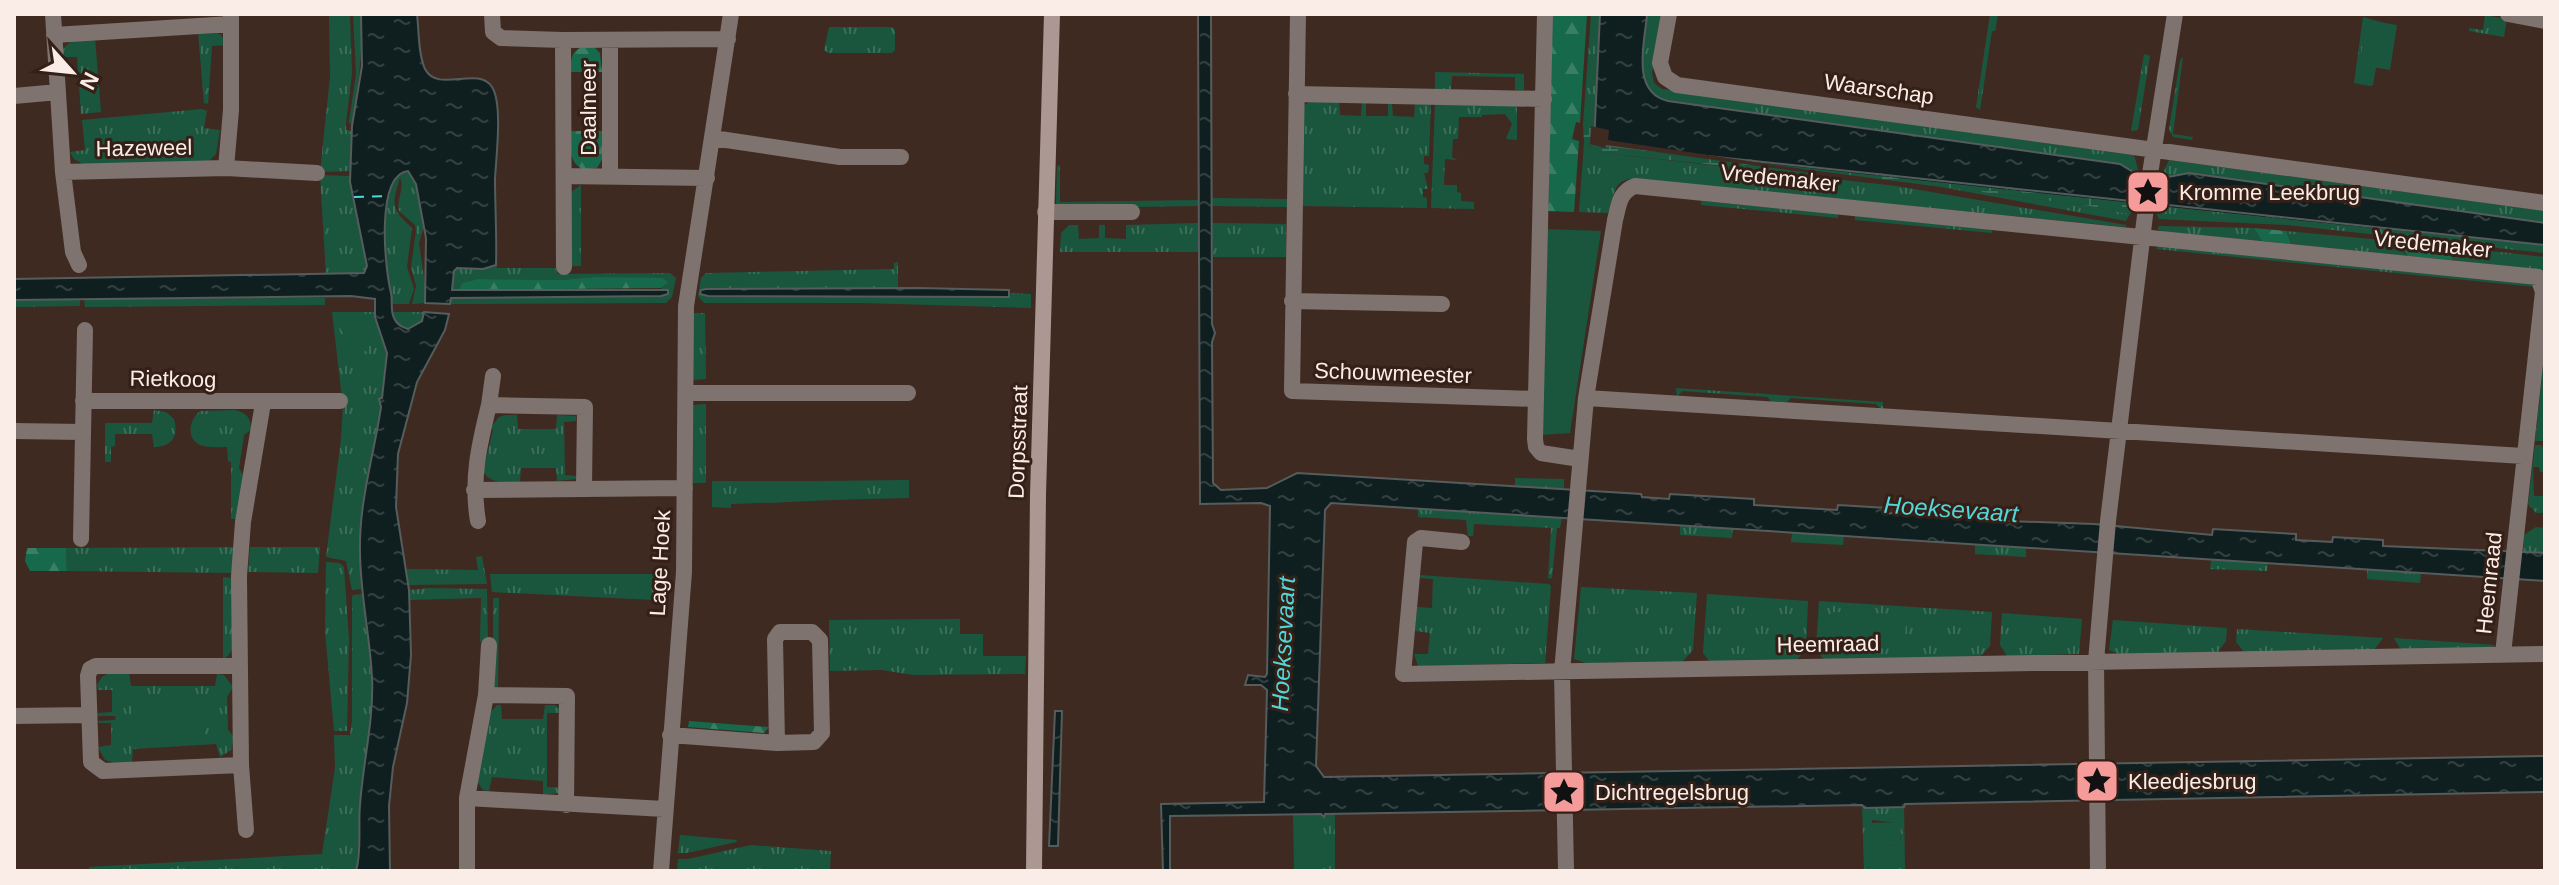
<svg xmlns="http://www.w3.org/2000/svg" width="2559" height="885" viewBox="0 0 2559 885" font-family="Arial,sans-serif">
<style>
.grass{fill:url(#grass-tufts)}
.forest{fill:url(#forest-firs)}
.wetland{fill:url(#wetland-marsh)}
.park{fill:#1a563e}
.water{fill:url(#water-ripples);stroke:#565c5b;stroke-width:2}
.pier{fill:#3f2a22}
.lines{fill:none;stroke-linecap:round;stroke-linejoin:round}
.ferry{stroke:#51d7d9;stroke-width:2;stroke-dasharray:10 8;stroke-linecap:butt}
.street{stroke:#7e736f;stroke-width:16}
.secondary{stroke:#ab9892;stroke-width:16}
.labels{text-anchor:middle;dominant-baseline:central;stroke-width:6;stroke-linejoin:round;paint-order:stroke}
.street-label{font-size:22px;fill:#faece6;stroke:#352018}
.poi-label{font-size:22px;fill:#faece6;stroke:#352018;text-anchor:start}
.water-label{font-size:24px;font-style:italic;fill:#51d7d9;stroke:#352018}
</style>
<defs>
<pattern id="grass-tufts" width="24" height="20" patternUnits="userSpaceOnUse" patternTransform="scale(2)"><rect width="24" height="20" fill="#1a563e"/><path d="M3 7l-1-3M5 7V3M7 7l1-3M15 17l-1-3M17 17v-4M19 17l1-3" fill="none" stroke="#3c6e5a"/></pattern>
<pattern id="forest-firs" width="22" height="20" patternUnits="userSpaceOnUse" patternTransform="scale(2)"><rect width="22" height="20" fill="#17694b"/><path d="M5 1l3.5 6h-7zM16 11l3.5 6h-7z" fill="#3a7f65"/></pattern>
<pattern id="wetland-marsh" width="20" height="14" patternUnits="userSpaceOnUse" patternTransform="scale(2)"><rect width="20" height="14" fill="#1a563e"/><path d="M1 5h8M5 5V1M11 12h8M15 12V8" fill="none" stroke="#3c6e5a"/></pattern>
<pattern id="water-ripples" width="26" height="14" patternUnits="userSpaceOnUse" patternTransform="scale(2)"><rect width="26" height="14" fill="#0f1f20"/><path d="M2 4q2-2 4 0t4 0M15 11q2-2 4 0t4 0" fill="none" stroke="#334040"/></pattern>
</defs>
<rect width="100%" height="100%" fill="#3f2a22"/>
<path class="grass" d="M329 14H350L352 73 346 123V130L352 131 350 171 320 172 330 77Z
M353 14H361C363 53 358 88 352 126L349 122 356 74Z
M1591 14H1600L1595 127 1583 124Z
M1647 14H1662L1652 73 1654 83 1662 89 2131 155H2134L2139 173 2138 175 2119 164 1661 99C1632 80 1645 44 1647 14Z
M1990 14H1998L1995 31H1992L1980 110 1976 107Z
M2485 15 2507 19 2504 37 2469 31V28L2483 30Z
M2363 17 2384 23 2373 85 2370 86 2354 83Z
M829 27H892L895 30V50L892 53H828L824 50Z
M214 31 221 35 227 45 212 46 208 104 204 103 198 32Z
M95 38 101 112 81 114 77 57H63L61 54C67 38 81 40 95 38Z
M2144 54 2150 56 2138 130 2131 131Z
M2183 57 2173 134 2193 137 2192 140 2173 137 2169 129 2180 60Z
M1435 72 1524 74V91L1515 90V77L1452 76 1451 89H1435Z
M1311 101H1339L1340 115 1361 116 1362 102H1366V116H1388V102L1392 103 1393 116 1414 117 1415 103H1431L1429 156H1424V164L1429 165 1428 173H1424L1428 189H1423V197L1427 198V208L1301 206 1303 106Z
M1435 103 1517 105V140L1506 139 1512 124 1505 114 1482 115V117H1459L1458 139H1453L1452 157 1457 160 1445 159 1444 185H1457V192L1461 193V201L1474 202V209L1431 208Z
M202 109 207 111 204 128 220 130 216 154 209 161 83 164 74 159 70 152 85 150 82 120Z
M1584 143 1603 153 1896 186 2126 225V227L1631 179C1610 181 1616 199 1608 213L1579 212Z
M2169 160 2545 211V223L2274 185 2174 175 2163 178 2162 175Z
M1060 165V202L1198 200V206L1061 208 1056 203 1057 166Z
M408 170 416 184 424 224 419 243 425 285V303L412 304 416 286 411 267 416 231 415 225 399 211C396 199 405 190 400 177 392 205 390 208 412 228L407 267 414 289 409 304H392L386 277 385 222 388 194 396 176Z
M1843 174 2090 206 2130 214 2126 221 1919 183Z
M320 175 350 176 367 266 361 275H326Z
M581 185V266H570L571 192Z
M1211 198 1287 199V207L1211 206Z
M1701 201 1838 214V218L1701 205Z
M2158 206 2545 245V253L2287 225 2159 219 2156 213Z
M1855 216 1992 229V233L1855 220Z
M1199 223V252H1060L1061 233 1069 225H1078L1079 239 1099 238V225H1105V238L1126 239V225Z
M1211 223 1286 224V257H1211Z
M2159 226 2254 228 2262 241 2165 232 2157 229Z
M2286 231 2403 242V252L2408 256 2291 244Z
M2159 246 2531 283 2535 287 2156 249Z
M2454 247 2545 257V271L2452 260Z
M898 262V288L706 289 701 294 1008 297 1009 293 1031 294V308L862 303H704L698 296 701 278 706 273 894 269V263Z
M496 265 497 268H556L557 274 670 273 676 278 672 297 666 303 450 304 451 298 667 294 661 288H663L619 278 594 277 562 280 478 279 462 283 459 290H452L454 271 457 268 471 269Z
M325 298V305L85 307 84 299Z
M80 299V306L14 307V300Z
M332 312H375L387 353 380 418 363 497 360 548 361 589 352 590 346 561 326 557 341 439 343 407Z
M392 312H424C424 322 417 326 408 329L398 324Z
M692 313H705L706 379 692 380Z
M2545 348V441H2535Z
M1676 388 1883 402V411L1876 404 1791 398 1785 404 1772 402 1767 397 1682 391 1677 397Z
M706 404V483H693V405Z
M154 410 166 412 174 419C179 437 171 447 154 447L152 434H115V446L111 447V462H105V423H152Z
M235 410C247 413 251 418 251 430L244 435 239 468 243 475 237 519H231V462L228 461 227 447C219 447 208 448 200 445 185 437 190 419 200 411Z
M505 415H517L518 429H556L557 415 576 416V421L564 422 565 475 577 476 576 479 557 481 556 468H521L520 482C505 482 491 485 483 471L493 430 491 427 499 417Z
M2535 445H2541L2543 448V472H2540L2539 467H2533L2534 496H2544V513H2536L2528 504Z
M1515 478 1564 479V490L1515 486Z
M909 480V498L820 500V481Z
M712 481H785V502L731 504V508L712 507Z
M1418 507 1562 518 1560 528H1557L1552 578 1548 579 1551 528 1474 524 1473 536H1468L1466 520 1418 517Z
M1680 526 1733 529 1732 538 1680 535Z
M2536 527 2545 528V553L2523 552 2524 535Z
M1792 533 1844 536 1843 545 1791 542Z
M1975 545 2026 548V557L1975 554Z
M235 547 233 573 67 571 66 548Z
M250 547H320L318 573 248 572Z
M482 556 487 584 408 585 407 569 478 570 476 557Z
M2211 560 2268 563 2267 571 2210 569Z
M326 562 340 563 344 567 349 639 347 731H334L325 631Z
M2367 569 2421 573 2420 583 2367 579Z
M656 574 655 600 492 592 490 574Z
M1419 575 1549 584 1551 586 1545 663 1418 666 1414 654H1428L1430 633 1415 631 1417 607 1432 608 1433 579 1419 578Z
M223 577 233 578V648L228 656 223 659Z
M1581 587 1697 593 1693 650 1682 662 1586 663 1574 659Z
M430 588 487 589 488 642H480L481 598 410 600 409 590Z
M362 594 370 655 372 701 356 871H89V867L322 854 335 768 334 735H350L352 720V597L353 595Z
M1707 594 1808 601 1806 650 1796 660 1710 662 1703 653Z
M493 598H499L498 689 493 687Z
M1819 601 1992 612 1990 646 1980 657 1823 659 1816 649Z
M2002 613 2082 619 2079 654 2007 656 2000 645Z
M960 619V634H983V656H1026L1025 674 913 675 882 670 830 671 829 620Z
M2113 620 2227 628 2226 641 2217 653 2119 654 2109 650Z
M2237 629 2383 638 2374 650 2244 652 2236 642Z
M2394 638 2495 645 2492 647 2401 650Z
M109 673H129L131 686H215L217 674 224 675 233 687 227 697 228 730 234 737 231 750 220 757 216 744 133 749 132 762 115 763 105 760 98 747 111 745V723H99L98 721 115 720 116 716H97L98 713 112 712V690H98L97 685 102 677Z
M497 705H501L502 719H543L545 705H555L560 709 558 713H547V787H558L559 793 543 795V781L492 777 489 791 483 790 477 781 490 713Z
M1904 804 1905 871H1877L1891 846 1901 845 1900 823 1872 820 1873 871H1864L1862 805 1865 808H1889Z
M1335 813V871H1294L1293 814H1321L1324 817V814Z
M680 835 737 840 736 842 687 853H678Z
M751 845 831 851 830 869 677 871 678 859H688Z"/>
<path class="forest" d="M1552 14H1587L1580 123 1576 122 1572 139 1579 141 1574 212 1548 211Z
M582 47H594L600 53 602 72H596V62L588 63V72H571C571 61 570 52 582 47Z
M571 131H603V158L597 168 584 170C567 162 571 147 571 131Z
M2254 228 2286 231 2291 244 2262 241Z
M2403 242 2454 247 2452 260 2408 256 2402 248Z
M594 277 662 278 668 282 661 288 459 290 462 283 478 279 562 280Z
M27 548H66L67 571H30L25 561Z
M689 721 769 727 764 733 688 727Z"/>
<path class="wetland" d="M1600 14 1598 128 2135 195 2133 211 2130 214 2090 206 1810 170 1808 175 1603 153 1584 143 1583 124 1595 126Z"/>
<path class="park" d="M2367 20 2397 25 2390 70 2359 65Z
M1547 229 1601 231 1570 433 1541 435Z
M399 230H409L405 284 395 283Z
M348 320 369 348 360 355 339 327Z
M769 481H854V499L769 503Z
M1599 602 1632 604 1629 641 1596 639Z
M1831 612 1906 614 1905 649 1830 647Z
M2269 633 2318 636V643L2270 644Z
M203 696V737L134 739 133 698Z
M1900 822 1901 845 1891 846V870L1871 871 1869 823Z
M1328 836C1328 850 1321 857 1318 871H1298L1297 841Z"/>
<path class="water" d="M361 14H417C419 30 418 54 425 69 438 94 478 65 492 87 503 104 496 158 495 179 495 208 497 236 496 265L483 269 457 268 454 271 452 290H668V294L661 296 451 298 450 304 425 303 426 238 416 184 408 171C375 175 385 269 391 293 393 301 390 310 394 318 397 325 402 327 408 329L422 321 424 312 449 314 445 330 417 382 398 454 396 507 409 590 411 655 407 703 393 767 389 806 390 871H356C362 851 358 826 360 805 363 762 374 720 372 678 370 635 360 594 360 551 359 501 374 455 381 407L379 399 382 398 387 353 375 317V299L351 296 14 300V279L364 273 367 266 350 182 352 126 362 66Z
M1198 14H1211L1212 324 1215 333 1212 342 1213 483 1221 490 1267 488 1297 473 1641 494 1642 497 1669 499 1670 494 1754 499V505L1837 510 1838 505 1887 508V513L1924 515V510L2008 516V521L2094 524 2212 535 2213 529 2296 534V540L2332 542 2333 537 2383 540V546L2545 553V581L1331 503 1325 510 1316 766 1324 777 2545 756V792L1905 804 1904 807 1865 808 1862 805 1325 814 1324 817 1321 814 1170 816V871H1163L1161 804 1264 802 1267 690 1261 685H1245L1248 675 1265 677 1267 674 1270 506 1261 503 1200 504Z
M1600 14H1647C1645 42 1630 92 1668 101L2120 164 2138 175 2163 178 2189 173 2545 223V245C2228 214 1911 180 1594 144Z
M918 288 1009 290V297L708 296 700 294 701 290 706 289Z
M1055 711H1062L1058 846H1049Z"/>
<path class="pier" d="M1591 126 1609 130 1608 140 1809 170V173L1606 145 1605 148 1590 144Z"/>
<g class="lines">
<path class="ferry" d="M354 197 388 196"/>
<path class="street" d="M53 14 63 172 73 252 79 265
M492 14 493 32 501 38 563 40 728 39
M1298 14 1292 391 1536 399
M1545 14 1535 439 1536 447 1541 453 1580 459
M1669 14 1660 63 1665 77 1677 85 2545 203
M2508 14 2545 21
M54 35 231 24
M563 40 564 267
M1296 94 1544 99
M14 96 58 92
M713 138 840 157H901
M226 168 231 110V16
M63 172 226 168 317 173
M564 176 707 178
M610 177V40
M1045 212H1132
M1292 301 1442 304
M686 393H908
M1586 398 2523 456
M83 401H340
M489 405 493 376
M14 431 82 432
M474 490 685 488
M478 521C471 480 479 445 489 405L585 407 584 487
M81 539 85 330
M1462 542 1421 538 1415 542 1403 674 2545 654
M240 666H96L90 669 88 676 91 762 103 771 241 765
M486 695 567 696 566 805
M14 716 89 715
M670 735 777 743 814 742 822 733 820 640 812 632H780L775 639 777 743
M467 798 664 809
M246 830 241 765 239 576 243 522 263 403
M467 871V798L486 695 489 645
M661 871 684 572 686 306 731 14
M1566 871 1562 672 1586 398 1615 220C1619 205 1619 192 1635 186L2538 277 2543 292 2503 654
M2098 871 2096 661 2108 521 2150 174 2175 14"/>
<path class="secondary" d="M1034 871 1038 495 1052 14"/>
</g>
<defs>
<g id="sight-square" transform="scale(2.3)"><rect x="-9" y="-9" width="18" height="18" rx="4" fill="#f59b99" stroke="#352018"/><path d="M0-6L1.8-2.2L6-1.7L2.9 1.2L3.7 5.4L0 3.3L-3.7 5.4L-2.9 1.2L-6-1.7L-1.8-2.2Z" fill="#111"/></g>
</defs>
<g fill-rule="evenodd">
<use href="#sight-square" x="2148" y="192"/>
<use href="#sight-square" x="2097" y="781"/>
<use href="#sight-square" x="1564" y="792"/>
</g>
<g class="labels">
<g class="street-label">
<text transform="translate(1879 89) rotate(8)">Waarschap</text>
<text transform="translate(588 108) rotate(-90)">Daalmeer</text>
<text transform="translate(144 148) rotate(-1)">Hazeweel</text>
<text transform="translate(1780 178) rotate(6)">Vredemaker</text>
<text transform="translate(2433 244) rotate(6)">Vredemaker</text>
<text transform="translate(1393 373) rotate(2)">Schouwmeester</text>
<text transform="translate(173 379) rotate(1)">Rietkoog</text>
<text transform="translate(1018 442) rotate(-88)">Dorpsstraat</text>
<text transform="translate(660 563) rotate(-87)">Lage Hoek</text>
<text transform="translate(2489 583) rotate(-84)">Heemraad</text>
<text transform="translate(1828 644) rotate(-1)">Heemraad</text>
</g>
<g class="poi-label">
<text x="2179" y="192">Kromme Leekbrug</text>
<text x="2128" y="781">Kleedjesbrug</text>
<text x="1595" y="792">Dichtregelsbrug</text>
</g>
<g class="water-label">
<text transform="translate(1951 509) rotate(4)">Hoeksevaart</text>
<text transform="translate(1283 644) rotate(-87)">Hoeksevaart</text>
</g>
</g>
<rect width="2559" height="885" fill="none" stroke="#faece6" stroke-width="32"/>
<g transform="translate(72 72) rotate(117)" stroke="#352018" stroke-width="6" paint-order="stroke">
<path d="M0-6L14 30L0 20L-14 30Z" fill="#faece6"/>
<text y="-12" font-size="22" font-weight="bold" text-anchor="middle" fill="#faece6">N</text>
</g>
</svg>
